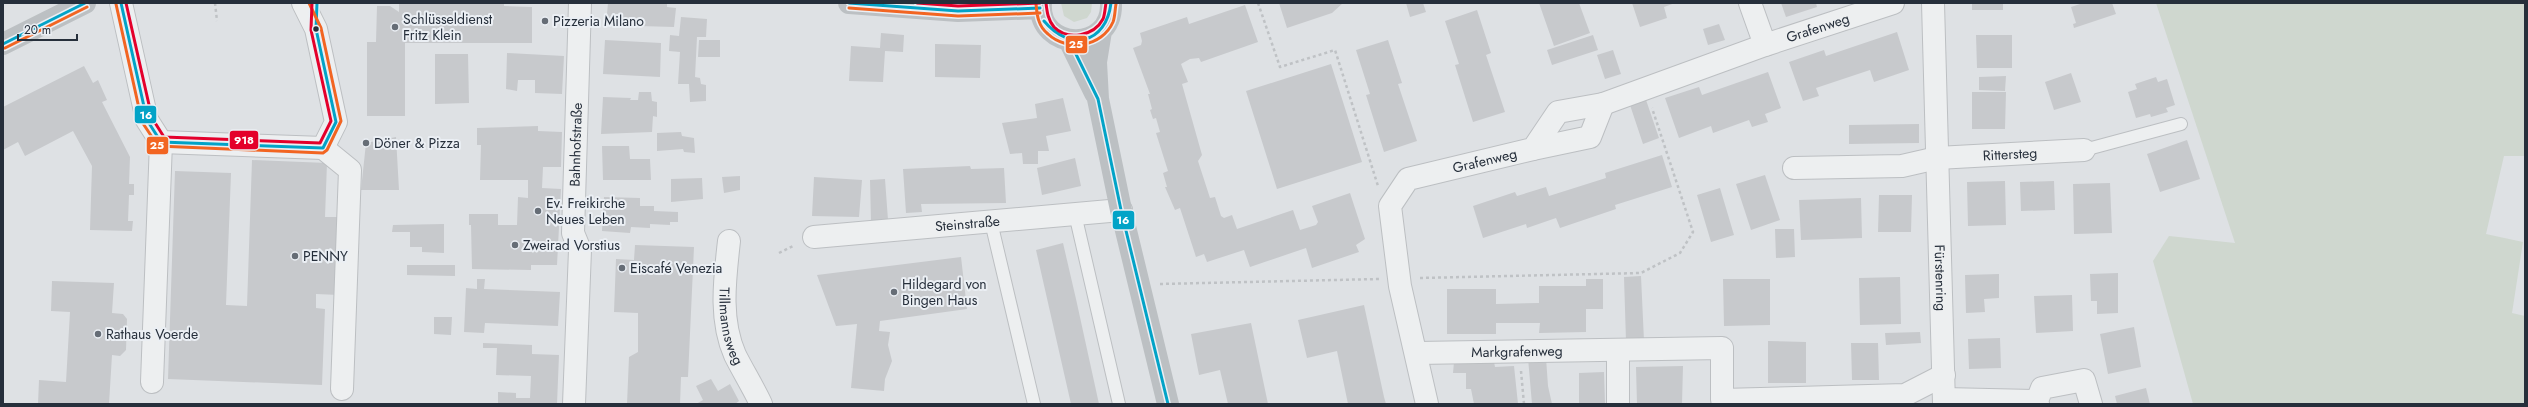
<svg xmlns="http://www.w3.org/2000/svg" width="2528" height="407" viewBox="0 0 2528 407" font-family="Jost,sans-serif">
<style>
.green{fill:#cfd7cf}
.building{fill:#c7c9cc}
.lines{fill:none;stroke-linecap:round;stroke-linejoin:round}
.lane-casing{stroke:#bcbfc2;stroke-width:14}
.street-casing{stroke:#bcbfc2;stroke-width:24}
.path{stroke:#bfc2c5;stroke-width:2.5;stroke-dasharray:3 3;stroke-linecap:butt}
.lane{stroke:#edeff0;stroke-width:12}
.street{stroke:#edeff0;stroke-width:22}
.secondary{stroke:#bcc0c3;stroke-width:22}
.bus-1-casing{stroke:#ebeff4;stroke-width:6}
.bus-2-casing{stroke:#ebeff4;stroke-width:6}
.bus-3-casing{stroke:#ebeff4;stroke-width:6}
.bus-1{stroke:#02a3c7;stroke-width:3}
.bus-2{stroke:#f26522;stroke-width:3}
.bus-3{stroke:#e4002b;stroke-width:3}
.poi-dot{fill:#666d76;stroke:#ebeff4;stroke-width:1.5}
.bus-dot{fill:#262f3b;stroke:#ebeff4;stroke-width:1.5}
.labels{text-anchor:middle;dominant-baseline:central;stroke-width:4;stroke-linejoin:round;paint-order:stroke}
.poi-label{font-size:14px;fill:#262f3b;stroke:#ebeff4;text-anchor:start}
.street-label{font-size:14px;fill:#262f3b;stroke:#ebeff4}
.line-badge{stroke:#ebeff4;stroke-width:1.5}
.badge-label{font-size:11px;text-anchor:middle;font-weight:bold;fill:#fff}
</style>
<rect width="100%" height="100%" fill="#dee1e4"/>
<path class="green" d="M1061 3H1092L1091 12 1087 18 1074 22 1064 16Z
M2156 3H2525V156H2504L2486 234 2523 242 2512 313 2525 316V404H2193L2153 261 2169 236 2235 243Z"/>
<path class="building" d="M399 3H504V6L532 7V43H405V116H367V42H376L377 6H390L399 12Z
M608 3H667V7L676 8 674 27 606 25Z
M1279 3H1343L1332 13 1287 28Z
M1406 3H1423L1426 12 1410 17Z
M1539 3H1579L1590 33 1554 46Z
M1632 3H1675L1664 7 1667 18 1640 27Z
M1781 3H1816L1817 7 1786 17Z
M1972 3H2003V10H1972Z
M2083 3H2112L2116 14 2074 28 2073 24 2076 23 2071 7Z
M1245 5 1258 42 1201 62 1199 58 1190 59 1181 64 1188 82 1182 84 1202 155 1198 161 1210 198 1215 197 1221 216 1224 218 1232 215 1237 229 1293 210 1300 230 1316 225 1318 222 1312 206 1350 193 1365 239 1356 245 1359 252 1312 268 1306 248 1250 267 1244 250 1207 262 1204 254 1196 257 1180 208 1175 210 1165 187H1167L1163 173 1168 171 1156 133 1160 132 1156 118 1153 119 1150 110 1152 109 1148 94H1150L1133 48 1141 45 1142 41 1140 33 1187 17 1189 24Z
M1477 10 1491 53 1486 55 1505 112 1473 122 1455 65 1459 64 1445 21Z
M681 17 707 19 706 37H697L695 77 700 78 701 84 706 85V101L690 102 689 84H678L680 52 669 51 670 35 679 36Z
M1719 24 1725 40 1708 45 1703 29Z
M1897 32 1909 70 1874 82 1870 70 1816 88 1819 96 1803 101 1789 62 1824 50 1826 56Z
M881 33 904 35 903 52 885 51 883 82 849 81 851 46 880 48Z
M1593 35 1598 50 1552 65 1547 50Z
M1976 35H2012V68H1977Z
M605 40 661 43 660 77 603 74Z
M699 40H720V57H698Z
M1388 40 1402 83 1398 84 1417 141 1384 152 1366 95 1370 94 1356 50Z
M935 44 981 45 980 78 935 77Z
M1613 50 1621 74 1605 79 1597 55Z
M507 53 564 56 562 94 535 93V80H518L517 91 506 89Z
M435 54H468L469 103 435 104Z
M1331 64 1362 162 1277 189 1246 91Z
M84 66 93 83 98 80 107 100 102 102 130 157 129 184H134V195H129L128 221H133L132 231 90 230 92 166 73 131 25 156 18 142 3 150V107Z
M1768 72 1781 108 1765 114 1768 122 1752 127 1749 120 1713 133 1711 126 1679 138 1665 98 1699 87 1702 95Z
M2071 73 2081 102 2054 110 2045 82Z
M2006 76 2005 91 1979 90V77Z
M2156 77 2158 82 2167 79 2175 105 2166 108 2168 112 2151 117 2150 114 2136 118 2128 92 2137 89 2135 84Z
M639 92H651L652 101 657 102V117L653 116 652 132 601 134 603 97 631 98 630 100H638Z
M1972 92H2006L2005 129H1972Z
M1645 97 1659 138 1643 144 1629 102Z
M1063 98 1071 131 1046 136 1049 151H1038V164H1023L1022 153 1010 154 1002 123 1037 118 1035 104Z
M1919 124V143L1849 144V125Z
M538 126V131L562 132 561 167H543L542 188 561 189 557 265H531V270L472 269 471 225H469V214H498V225H517L518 197 528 198V180H480L481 145H477V128Z
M681 132 682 136 694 138 695 153 684 152 683 149 657 151V133Z
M396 137 399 190H361L366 143Z
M2187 140 2200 179 2160 192 2147 154Z
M602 146H629L630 159H650L651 180H603Z
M1662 155 1672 187 1615 205 1616 209 1560 228 1556 218 1527 228 1526 224 1483 238 1473 206 1515 192 1517 196 1546 187 1549 196 1606 178 1605 173Z
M1075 158 1081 186 1042 195 1037 168Z
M252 160 327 163 325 217H342L339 295 316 294V308L325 309 322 385 168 379 175 171 231 173 226 305 247 306Z
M970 166 971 169 1004 168 1006 203 921 204 922 212 906 213 903 169Z
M1765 175 1780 220 1751 230 1736 184Z
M740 176V190L724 193 722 177Z
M814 177 862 180 859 217 812 216Z
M702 178 703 199 671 202V179Z
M885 179 888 220 871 222 870 180Z
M2005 181 2006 225 1968 226 1967 182Z
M2054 181 2055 210 2021 211 2020 182Z
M2110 183 2112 233 2074 234 2073 184Z
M1720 188 1734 235 1711 242 1697 195Z
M1879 195H1912L1911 232H1878Z
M604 197 640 198V206H654V211L678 212V222H670V225L650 224V228L631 227 630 233 602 231Z
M1861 198 1862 238 1801 240 1799 200Z
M444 224V253L422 252V247H410V232H392L393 225Z
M1775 229H1794L1795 257 1776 258Z
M1063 243 1076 299 1099 404H1071L1036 250Z
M635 245 694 247 688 377H681L680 404H627L629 357 638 352V313L614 312 616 259 634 260Z
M961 257 967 309 880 321 879 331 890 332 888 345 892 361 885 379 884 391 851 388 857 324 836 326 817 275Z
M407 265H455V276L407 275Z
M2118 273V313L2097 314V301H2091L2090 274Z
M1999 274V298L1984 299 1985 312 1966 313 1965 275Z
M1641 276 1644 341H1626L1624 277Z
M1900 277 1901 324 1860 325 1859 278Z
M477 279H485L484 289 560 292 558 326 485 323 484 333 464 332 466 288 477 289Z
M1586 279H1603V309H1586V332L1539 333 1540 323H1496V334H1447V289H1496V304L1539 303V286H1586Z
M1723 279H1770V325L1724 326Z
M52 281 114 283 112 313 123 314 127 319 126 350 120 356 112 355 109 404H38L39 380 66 382 70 312 51 311Z
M2072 295 2073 331 2036 333 2034 296Z
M1364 305 1384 397 1386 404H1348L1337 351 1307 358 1298 320Z
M434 317H452L451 335 434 334Z
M1251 323 1268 404H1228L1220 370 1199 375 1191 334Z
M2134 327 2141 367 2108 374 2100 334Z
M1920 332 1921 343 1886 345 1885 333Z
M2000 338 2001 368 1969 369 1968 339Z
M1768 341 1806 342V383H1768Z
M483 343 532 345V354L559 355 557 404H498V392L516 393V398H530L531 376 496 375 497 348H483Z
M1851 343H1878L1879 380H1852Z
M1528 358H1546L1548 386 1552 404H1532Z
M1454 362H1494L1495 367 1514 366 1518 404H1474L1471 389H1466V373H1453Z
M1683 366 1682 404H1637L1636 367Z
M1604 372 1605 404H1579V373Z
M711 379 718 391 730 384 739 401 735 404H696L703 400 696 386Z
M2146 388 2150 404H2117L2115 396Z"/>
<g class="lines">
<g class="lane-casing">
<path id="lane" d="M2084 150 2181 124
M1075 214 1119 404
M991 222 1034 404"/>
</g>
<g class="street-casing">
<g id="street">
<path d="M121 3 147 120 161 142 323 148 336 122 316 29 303 3"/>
<path d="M1750 3 1765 45"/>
<path id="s1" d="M1933 3 1944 404"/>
<path d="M323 148 350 170 342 389"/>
<path d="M1533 149 1590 137 1603 104"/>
<path id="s2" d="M1794 168 1902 166 1937 158 2084 150"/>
<path id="s3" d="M814 237 1121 210"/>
<path id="s4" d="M729 241C725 278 719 319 735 355 743 371 753 387 761 404"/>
<path d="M1618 352V404"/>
<path id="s5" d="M1417 353 1722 348V400L1905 395 1944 375"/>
<path d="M152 382 161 142"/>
<path d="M1944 399 2037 401"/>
<path id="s6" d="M574 404 580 250 573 233 580 3"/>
<path id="s7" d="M1427 404 1400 286 1390 206 1408 179 1533 149 1558 112 1603 104 1765 45 1893 3"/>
<path d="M2038 404 2037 401 2042 388 2084 380 2091 404"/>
</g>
</g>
<path class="path" d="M215 3 217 21
M1258 3 1280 67 1335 50 1378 186
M779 253 795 245
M1420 278 1641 273 1680 253 1693 232 1652 108
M1160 284 1379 279
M1521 371 1524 404"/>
<use href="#lane" class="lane"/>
<use href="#street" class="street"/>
<path class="secondary" d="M849 3 958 11 1040 8
M1041 3C1037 51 1113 54 1111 3
M1101 31 1096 62 1098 99 1121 210 1168 404
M1069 40 1095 93
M3 44 85 3"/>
<g class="bus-1-casing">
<path id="bus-1" d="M121 3 147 120 161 142 323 148 336 122 316 29 317 3
M849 3 958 11 1040 8
M1044 21C1070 52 1106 44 1111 3
M1069 40 1098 99 1121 210 1168 404
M3 44 85 3"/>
</g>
<g class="bus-2-casing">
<path id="bus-2" d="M116 4 142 122 158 146 323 153 327 150 341 121 321 28 309 3
M1036 4C1037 15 1038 26 1048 34 1067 52 1102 47 1113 22 1115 17 1115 9 1116 4
M849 8 958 16 1040 13
M5 48 87 7"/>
</g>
<g class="bus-3-casing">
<path id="bus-3" d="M126 3 152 118 164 137 320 143 331 121 311 30 312 3
M917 3 958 6 1040 3
M1046 3C1047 12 1048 20 1054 27 1068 41 1094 36 1103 19 1105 14 1105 8 1106 3"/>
</g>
<use href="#bus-1" class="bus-1"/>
<use href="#bus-2" class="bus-2"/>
<use href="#bus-3" class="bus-3"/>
</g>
<g class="poi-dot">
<circle cx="545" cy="21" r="4"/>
<circle cx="395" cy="27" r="4"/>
<circle cx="366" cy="143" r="4"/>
<circle cx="538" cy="211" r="4"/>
<circle cx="515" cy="245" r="4"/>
<circle cx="295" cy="256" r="4"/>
<circle cx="622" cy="268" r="4"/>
<circle cx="894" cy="292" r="4"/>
<circle cx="98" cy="334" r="4"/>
</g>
<circle class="bus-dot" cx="316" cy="29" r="3.5"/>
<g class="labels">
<g class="poi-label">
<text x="403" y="19">Schlüsseldienst<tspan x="403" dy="16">Fritz Klein</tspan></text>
<text x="553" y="21">Pizzeria Milano</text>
<text x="374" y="143">Döner &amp; Pizza</text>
<text x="546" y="203">Ev. Freikirche<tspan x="546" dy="16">Neues Leben</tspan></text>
<text x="523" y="245">Zweirad Vorstius</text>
<text x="303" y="256">PENNY</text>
<text x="630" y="268">Eiscafé Venezia</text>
<text x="902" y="284">Hildegard von<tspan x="902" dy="16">Bingen Haus</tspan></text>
<text x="106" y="334">Rathaus Voerde</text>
</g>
<g class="street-label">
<text stroke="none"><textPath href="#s7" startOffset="681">Grafenweg</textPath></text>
<text stroke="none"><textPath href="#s6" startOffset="261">Bahnhofstraße</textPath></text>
<text stroke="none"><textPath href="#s2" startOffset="217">Rittersteg</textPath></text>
<text stroke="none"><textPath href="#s7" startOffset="313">Grafenweg</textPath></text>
<text stroke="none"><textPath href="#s3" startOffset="154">Steinstraße</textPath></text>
<text stroke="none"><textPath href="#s1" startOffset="275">Fürstenring</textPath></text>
<text stroke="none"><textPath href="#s4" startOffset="86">Tillmannsweg</textPath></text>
<text stroke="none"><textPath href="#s5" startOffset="100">Markgrafenweg</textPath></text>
</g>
</g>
<g class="line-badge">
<rect x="1065" y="35" width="23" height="19" rx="4" fill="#f26522"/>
<rect x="134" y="105" width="23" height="19" rx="4" fill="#02a3c7"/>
<rect x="229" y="130" width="30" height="20" rx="4" fill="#e4002b"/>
<rect x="146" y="136" width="23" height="19" rx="4" fill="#f26522"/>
<rect x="1112" y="210" width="23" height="20" rx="4" fill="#02a3c7"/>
</g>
<g class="badge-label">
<text x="1076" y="48">25</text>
<text x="146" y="119">16</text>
<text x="244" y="144">918</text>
<text x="157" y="149">25</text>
<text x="1123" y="224">16</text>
</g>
<rect width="2528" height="407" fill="none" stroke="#262f3b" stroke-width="8"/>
<path d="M18 34v6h59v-6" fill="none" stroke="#262f3b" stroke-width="2"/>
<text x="24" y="34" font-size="12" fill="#262f3b" stroke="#ebeff4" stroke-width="3" paint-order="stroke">20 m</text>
</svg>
